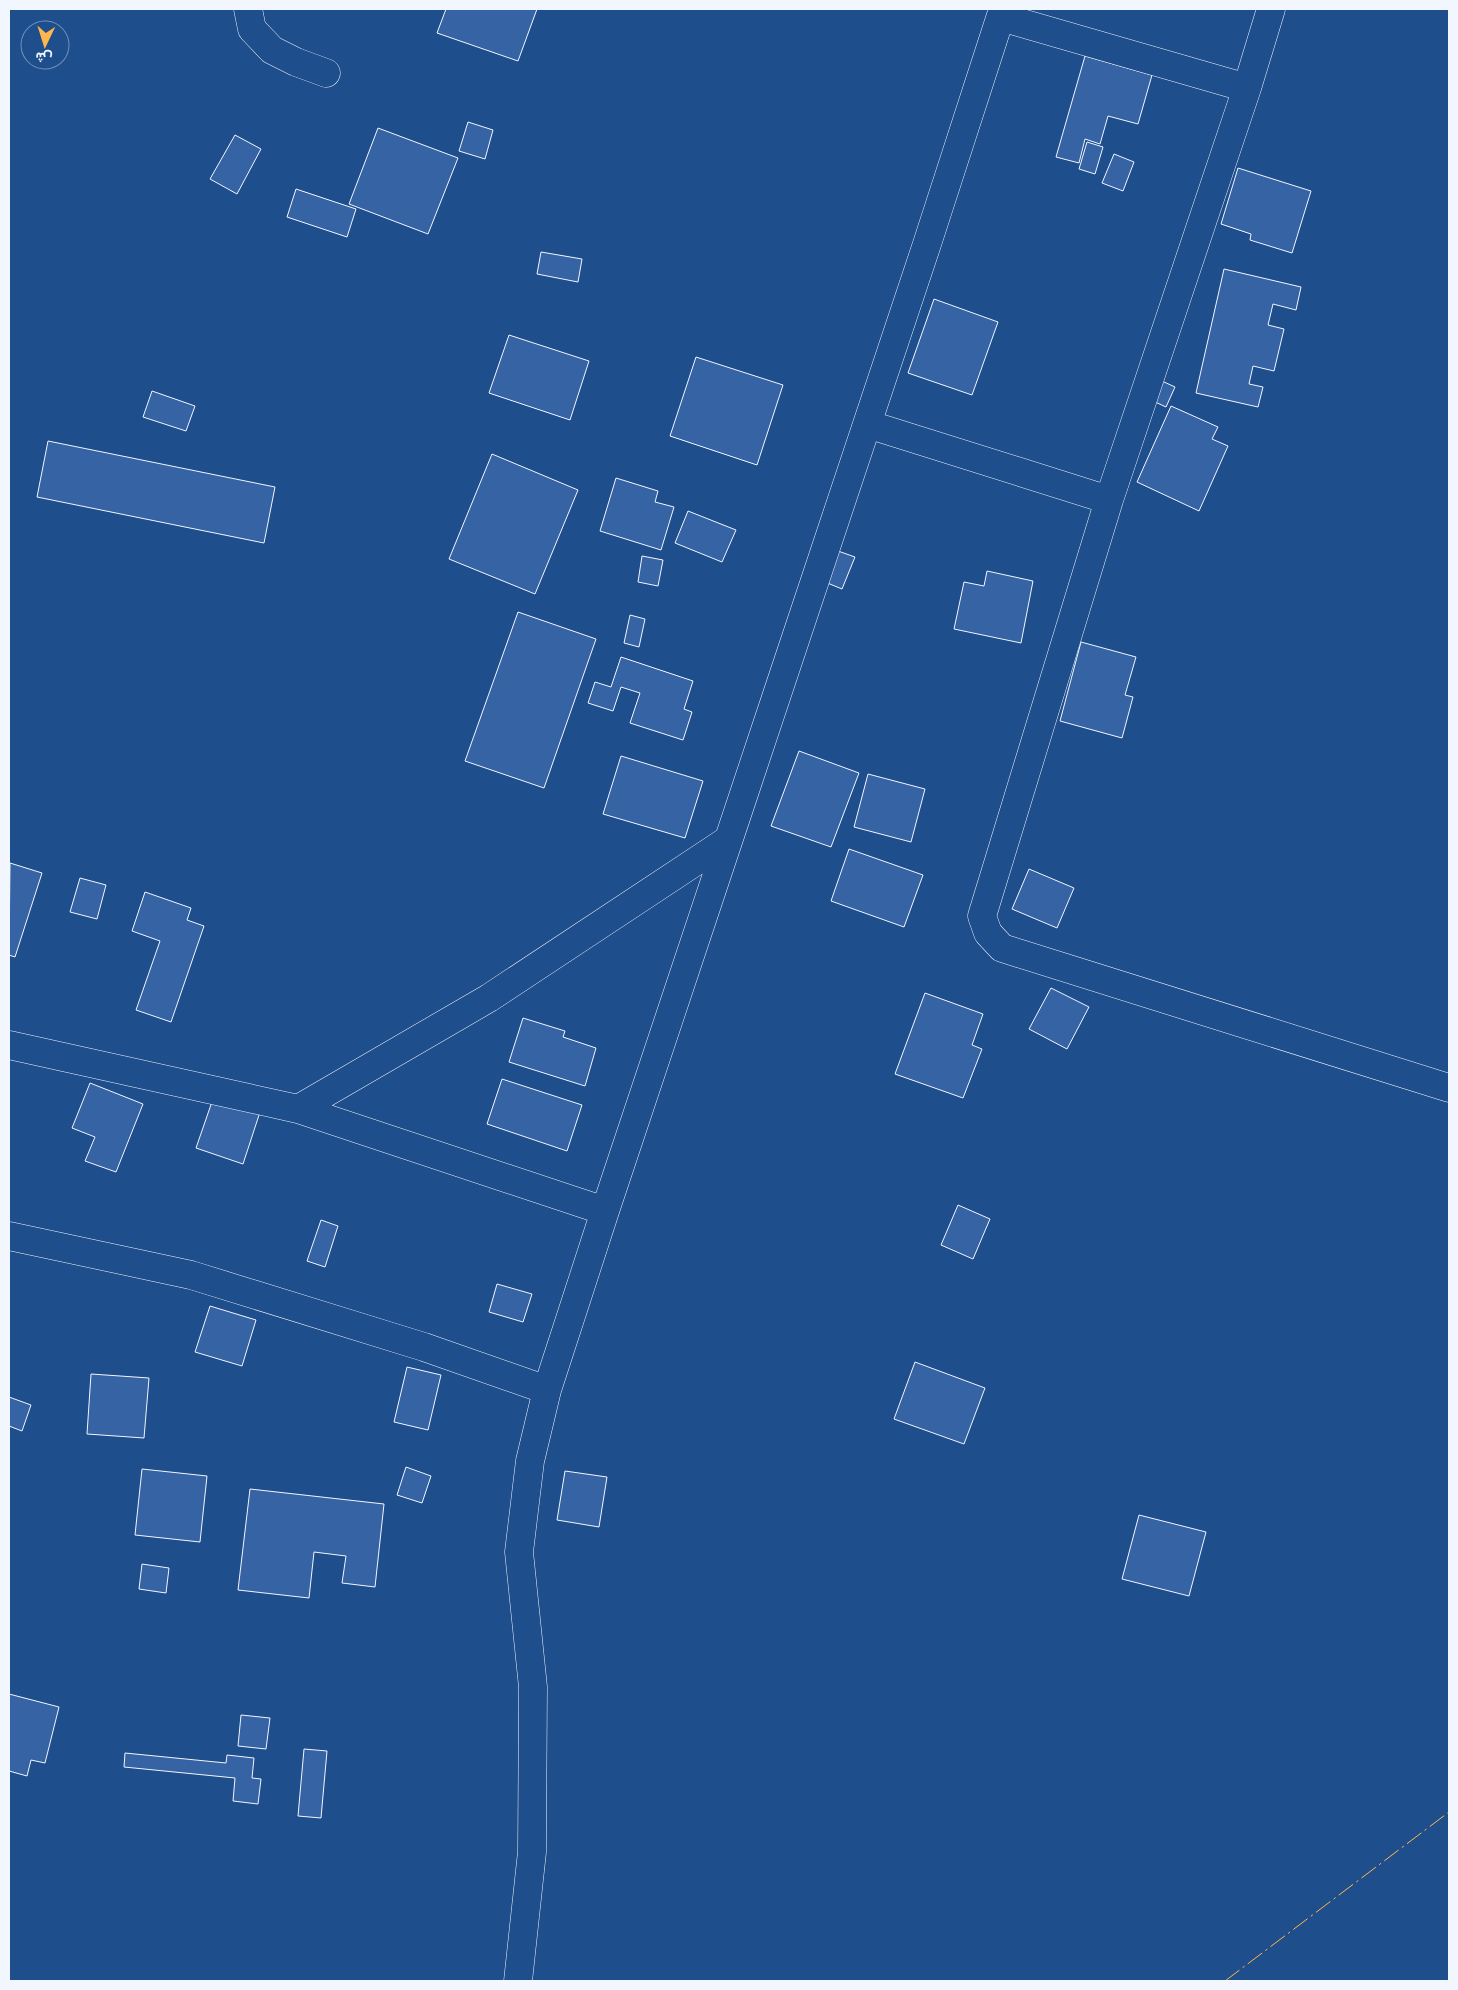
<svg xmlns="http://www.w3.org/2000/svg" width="1458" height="1990" viewBox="0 0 1458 1990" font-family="'Playfair Display',Vazirmatn,serif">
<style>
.building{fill:#3563a3;stroke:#f2f6ff}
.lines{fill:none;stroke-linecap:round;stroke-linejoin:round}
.street-casing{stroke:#f2f6ff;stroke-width:29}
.street{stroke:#1f4e8c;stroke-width:28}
.power{stroke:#ffb74d;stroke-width:1;stroke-dasharray:18 4 2.5 4;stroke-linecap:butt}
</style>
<rect width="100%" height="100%" fill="#1f4e8c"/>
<path class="building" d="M446 9H537L518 61 437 33Z
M1085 56 1152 75 1138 124 1108 116 1100 144 1085 139 1079 163 1056 157Z
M468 122 493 130 485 159 459 151Z
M378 128 458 158 428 234 349 204Z
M235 135 261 149 237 194 210 179Z
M1087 142 1103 147 1095 174 1079 169Z
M1114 154 1134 162 1123 191 1102 183Z
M1238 168 1311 191 1292 253 1250 240 1251 234 1221 224Z
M296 189 356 209 347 237 287 217Z
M541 252 582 259 578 282 537 274Z
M1224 269 1301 287 1296 310 1273 304 1268 325 1284 329 1274 371 1253 366 1249 384 1263 387 1258 407 1196 393Z
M934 299 998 322 972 395 908 373Z
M509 335 589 361 570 420 489 393Z
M696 357 783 385 757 465 670 436Z
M1149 375 1175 387 1166 407 1140 395Z
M152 391 195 406 186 431 143 417Z
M1171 406 1218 427 1212 439 1228 446 1199 511 1137 482Z
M48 441 275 487 264 543 37 497Z
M492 454 578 490 535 594 449 559Z
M616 478 658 491 655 502 674 507 661 550 600 531Z
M688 511 736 530 722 562 675 543Z
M838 551 855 557 842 589 825 582Z
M642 556 663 560 658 586 638 582Z
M987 571 1033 581 1021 643 954 629 964 582 984 586Z
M518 612 596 639 544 788 465 761Z
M630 615 645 619 639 647 624 643Z
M1081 642 1136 657 1125 695 1133 697 1122 738 1060 721Z
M621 657 693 681 684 709 692 712 683 740 630 723 640 693 621 687 613 711 588 703 595 682 611 687Z
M799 751 859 773 831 847 771 826Z
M621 756 703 781 685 838 603 814Z
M868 774 925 789 911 842 854 827Z
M849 849 923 875 904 927 831 901Z
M10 863 42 873 15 957 9 955Z
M1029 869 1074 888 1057 928 1012 909Z
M80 878 106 885 97 919 70 912Z
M145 892 191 908 187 920 204 926 171 1022 136 1010 160 941 132 931Z
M1051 988 1089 1007 1067 1049 1029 1029Z
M925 993 983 1014 972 1045 982 1049 963 1098 895 1074Z
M523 1018 565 1031 563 1037 596 1048 585 1086 509 1062Z
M502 1079 582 1105 567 1151 487 1124Z
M90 1083 143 1104 116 1172 85 1161 95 1137 72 1128Z
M215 1093 261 1109 243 1164 196 1148Z
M958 1205 990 1219 973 1259 941 1245Z
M321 1220 338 1226 325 1267 307 1261Z
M497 1284 532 1294 523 1322 489 1312Z
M210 1306 256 1320 242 1366 195 1352Z
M915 1362 985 1388 964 1444 894 1419Z
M407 1367 441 1375 428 1430 394 1422Z
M91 1374 149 1378 144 1438 87 1434Z
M9 1397 31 1405 22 1431 9 1426Z
M406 1467 431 1476 422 1503 397 1495Z
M142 1469 207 1476 200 1542 135 1535Z
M565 1471 607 1477 599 1527 557 1520Z
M250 1489 384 1504 375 1587 342 1583 346 1556 314 1552 309 1598 238 1590Z
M1139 1515 1206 1532 1189 1596 1122 1579Z
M142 1564 169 1568 166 1593 139 1589Z
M9 1694 59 1707 45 1763 31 1760 27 1776 9 1771Z
M241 1715 270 1718 266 1749 238 1746Z
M304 1749 327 1751 321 1818 298 1816Z
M125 1753 226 1763 227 1755 254 1758 252 1778 261 1779 258 1804 233 1801 235 1778 124 1767Z"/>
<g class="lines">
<g class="street-casing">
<path id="street" d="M248 9 252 29 272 50 296 62 326 73
M1271 9 1247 88 1109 500 982 916 988 933 1002 948 1449 1088
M1001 17 1247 88
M867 424 1109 500
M9 1045 298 1109 605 1211
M298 1109 489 998 728 840
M9 1236 191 1275 424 1347 547 1390
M518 1981 532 1852 533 1687 519 1552 530 1461 547 1390 605 1211 927 244 1003 9"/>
</g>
<use href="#street" class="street"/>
<path class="power" d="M1225 1981 1449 1812"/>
</g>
<rect width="1458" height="1990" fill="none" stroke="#f2f6ff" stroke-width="20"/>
<g transform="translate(45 45) rotate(184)"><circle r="24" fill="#1f4e8c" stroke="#7391ba"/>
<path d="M0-4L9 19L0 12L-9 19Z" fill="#ffb74d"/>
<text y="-8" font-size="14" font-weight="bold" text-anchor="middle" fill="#f2f6ff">ش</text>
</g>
</svg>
